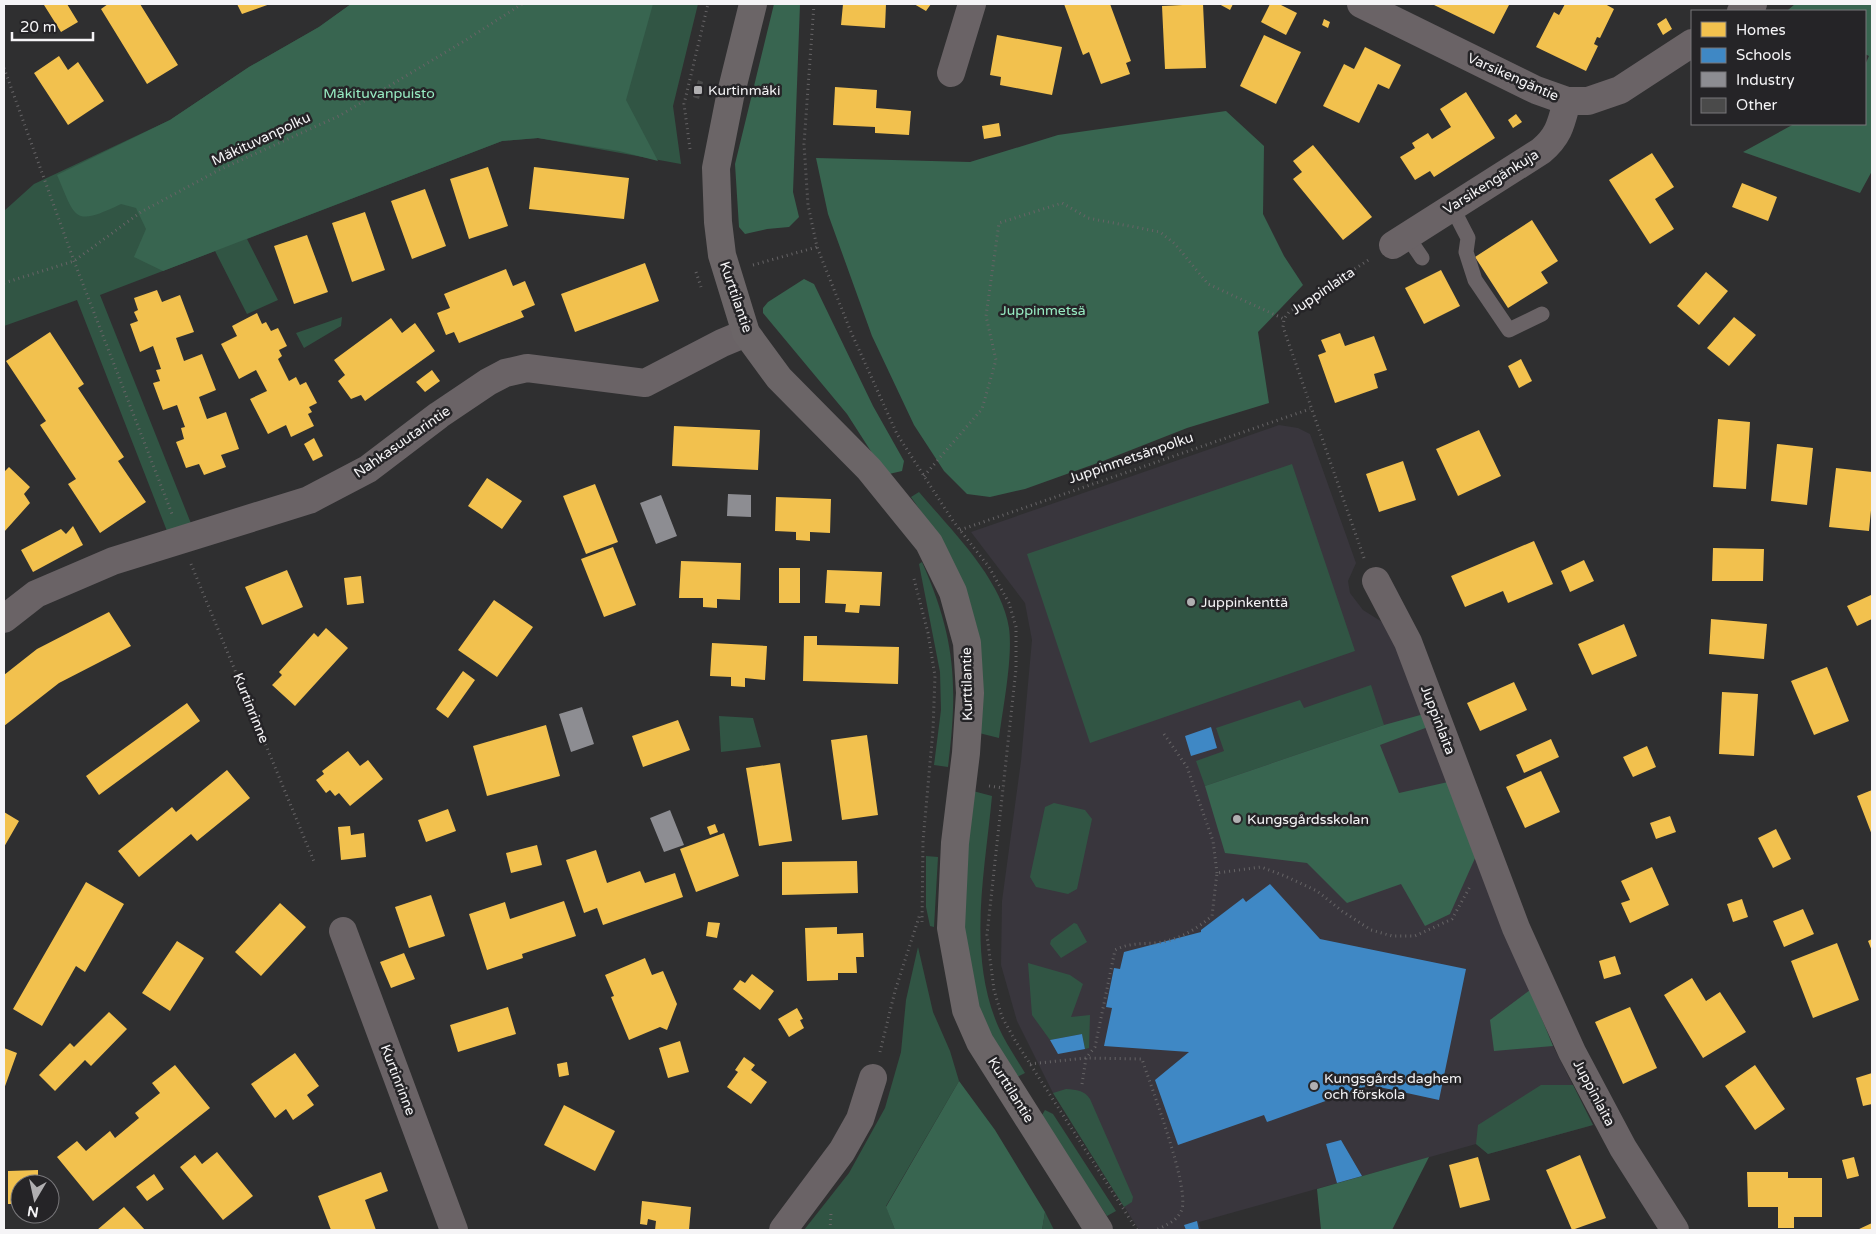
<svg xmlns="http://www.w3.org/2000/svg" width="1876" height="1234" viewBox="0 0 1876 1234" font-family="'Varela Round',sans-serif">
<style>
.built{fill:#39363d}
.green{fill:#315544}
.forest{fill:#386550}
.homes{fill:#f2c14e}
.schools{fill:#3f88c5}
.industry{fill:#8d8d92}
.building{fill:#4a4a4a}
.lines{fill:none;stroke-linecap:round;stroke-linejoin:round}
.path{stroke:#666466;stroke-width:3;stroke-dasharray:1 4;stroke-linecap:butt}
.lane{stroke:#6a6366;stroke-width:15}
.street{stroke:#6a6366;stroke-width:28}
.secondary{stroke:#6b6567;stroke-width:28}
.poi-dot{fill:#b0afb1;stroke:#252427;stroke-width:2}
.labels{text-anchor:middle;dominant-baseline:central;stroke-width:5;stroke-linejoin:round;paint-order:stroke}
.street-label{font-size:14px;fill:#f5f4f6;stroke:#252427}
.poi-label{font-size:14px;fill:#f5f4f6;stroke:#252427;text-anchor:start}
.park-label{font-size:14px;fill:#97ebc2;stroke:#252427}
</style>
<rect width="100%" height="100%" fill="#2f2f30"/>
<path class="built" d="M1279 425 1298 428 1310 434 1356 563 1348 581 1350 593 1363 610 1387 625 1395 635 1530 990 1553 1046 1593 1125 1488 1154 1476 1144 1199 1222 1201 1230H1139L1053 1093 1017 1021 1001 965 1002 901 1021 761 1032 640 1025 603 971 532Z"/>
<path class="green" d="M351 4H698L673 106 681 164 538 138 502 141 247 239 278 300 247 314 215 251 100 295 192 526 167 531 77 300 4 326V211L34 184 170 120 249 67 319 27Z
M342 317 341 326 304 348 296 333Z
M1292 464 1355 651 1090 743 1027 554Z
M919 492C950 529 1002 579 1009 628 1013 657 1003 707 999 738L979 733 938 536 911 497Z
M922 562C956 639 958 685 948 767L934 765 941 710 940 672 919 564Z
M1371 685 1384 725 1205 786 1196 761 1224 751 1216 728 1300 700 1304 708Z
M719 716 753 718 761 747 721 752Z
M973 791 992 796C985 872 967 953 998 1026 1005 1042 1016 1058 1025 1073L1015 1078 985 1026 969 977 961 901Z
M1054 803 1085 810 1092 819 1077 889 1068 894 1036 887 1030 877 1045 807Z
M926 856 938 857 934 927 930 926 926 907Z
M1074 923 1077 924 1087 942 1061 958 1050 944 1051 940Z
M918 947 933 1012 950 1051 959 1081 886 1206 895 1230H804L849 1173 885 1108 901 1052 906 1000Z
M1028 963 1070 975 1083 984 1071 1017 1090 1015 1089 1048 1085 1049 1082 1034 1050 1040 1032 1015Z
M1541 1085H1573L1593 1125 1488 1154 1476 1144 1478 1125Z
M1066 1089C1077 1090 1084 1090 1090 1099L1133 1197 1132 1202 1124 1207 1053 1093Z
M1045 1110 1053 1114 1116 1211 1107 1216 1044 1122 1042 1115Z
M1045 1212 1054 1230H1042Z"/>
<path class="forest" d="M351 4H653L626 100 658 161 619 151 538 138 502 141 163 271 134 257 146 229 136 208 121 204C73 227 76 219 57 175L170 120 249 67 319 27Z
M774 4H800L793 192 799 217 789 227 767 229 745 234 739 227 735 164Z
M1795 4H1872V171L1860 193 1743 152 1794 124H1865V65L1869 56 1865 54V11L1788 10Z
M1226 111 1264 146 1263 214 1284 256 1303 285 1258 332 1269 403 1187 428 1103 461 1025 489 990 497 967 494 944 471 914 425 872 336 828 214 816 158 970 162 1058 135Z
M804 279 814 284 873 406 904 461 902 471 889 474 874 456 847 414 763 313V308L768 302Z
M1424 714 1428 727 1380 745 1399 793 1448 782 1476 856 1450 914 1425 926 1401 884 1347 903 1307 863 1225 853 1205 786 1384 725Z
M1530 990 1553 1046 1494 1051 1490 1020Z
M959 1081 995 1130 1045 1212 1042 1230H895L886 1207Z
M1429 1157 1392 1230H1321L1317 1189Z"/>
<path class="homes" d="M46 4H67L78 22 61 32 44 5Z
M108 4H140L178 65 147 84 101 9Z
M237 4H270L242 14Z
M843 4H886L885 28 841 25Z
M914 4H931L926 11Z
M1064 4H1110L1131 61 1126 63 1130 74 1101 84 1089 52 1083 55Z
M1203 4 1206 68 1165 69 1162 6Z
M1219 4H1233L1230 10Z
M1270 4H1279L1297 13 1286 35 1261 22Z
M1432 4H1506L1509 5 1494 34Z
M1565 4H1605L1614 9 1600 38 1597 37 1594 44 1598 46 1586 71 1536 47 1554 12 1559 15Z
M1666 18 1672 29 1663 35 1657 24Z
M1324 19 1330 22 1328 28 1322 25Z
M997 35 1062 47 1052 95 1000 85 1001 77 990 75Z
M1264 35 1301 52 1276 104 1240 86Z
M1365 47 1401 65 1389 89 1378 84 1359 123 1323 106 1344 64 1354 69Z
M59 56 68 70 78 62 104 101 68 125 34 73Z
M835 87 877 90 876 108 911 111 909 135 875 133V127L833 125Z
M1466 92 1495 138 1434 177 1430 171 1415 180 1400 157 1415 148 1412 143 1428 133 1432 139 1451 127 1440 109Z
M1516 114 1522 122 1513 128 1508 120Z
M999 123 1001 136 984 139 982 126Z
M1313 145 1372 217 1343 240 1293 179 1302 172 1293 161Z
M1652 153 1674 187 1655 199 1674 229 1650 244 1609 180Z
M488 167 508 226 469 239 450 179Z
M534 167 629 178 624 219 529 209Z
M1742 183 1777 197 1768 221 1732 207Z
M425 189 446 246 412 259 391 201Z
M365 212 385 270 352 282 332 223Z
M1532 220 1558 261 1541 272 1548 283 1508 308 1475 257Z
M307 235 328 292 294 304 274 246Z
M645 263 659 301 575 332 561 294Z
M506 269 513 286 525 281 535 305 521 311 524 317 459 343 454 332 446 335 437 313 450 308 444 294Z
M1441 270 1460 306 1424 324 1405 288Z
M1706 272 1728 291 1699 325 1677 306Z
M157 290 162 302 180 295 194 332 176 338 184 361 202 354 216 390 199 397 207 419 226 412 239 449 221 455 226 467 204 475 199 464 186 468 176 442 184 439 181 428 185 427 177 405 163 410 153 383 160 381 156 370 161 369 153 346 140 352 130 324 138 321 134 312 138 310 134 298Z
M257 313 262 324 266 322 271 331 278 328 287 346 279 350 282 356 278 359 289 381 296 377 300 385 306 382 317 403 309 407 312 412 308 414 314 426 291 437 286 425 268 434 250 399 267 391 256 370 239 379 221 344 237 336 232 326Z
M1734 317 1756 335 1729 366 1707 348Z
M391 318 402 333 415 323 435 351 365 401 361 395 351 399 338 381 345 375 334 360Z
M50 332 84 384 78 388 124 457 118 461 146 502 100 533 68 484 76 479 40 425 46 421 6 361Z
M1340 333 1345 346 1374 336 1387 370 1374 374 1378 388 1335 403 1318 355 1326 352 1321 340Z
M1521 359 1532 381 1519 388 1508 366Z
M432 370 440 381 425 392 416 382Z
M1718 419 1750 422 1746 489 1713 487Z
M674 426 760 430 758 470 672 466Z
M1479 430 1501 476 1458 496 1436 449Z
M314 438 323 456 313 461 304 444Z
M1777 444 1813 448 1807 505 1771 501Z
M1403 461 1416 500 1379 512 1366 474Z
M9 467 30 487 24 494 30 503 4 532V472Z
M1836 468 1872 472V500L1869 531 1829 527Z
M487 478 522 501 502 529 468 506Z
M595 484 618 542 586 554 563 496Z
M776 497 831 499 830 533 810 532V541L796 540V532L775 531Z
M73 526 83 545 33 572 21 550 61 529 66 534Z
M1534 541 1553 584 1508 603 1503 591 1465 607 1451 576Z
M613 547 636 605 604 617 581 559Z
M1713 548 1764 549 1763 581H1712Z
M1584 560 1594 581 1570 592 1561 571Z
M681 561 741 563 740 600 717 599V608L703 607V598H679Z
M779 568H800V603H779Z
M287 570 303 607 262 625 245 587Z
M827 570 882 572 880 606 860 605 859 613 845 612 846 604 825 603Z
M361 576 364 603 347 605 344 578Z
M1871 595 1872 619 1857 626 1847 606Z
M494 600 533 627 497 677 458 650Z
M109 612 131 646 59 683 4 726V675L37 649Z
M1711 619 1767 624 1764 659 1709 654Z
M1624 624 1637 656 1592 675 1578 644Z
M326 628 348 648 295 706 272 685 282 675 279 672 314 633 318 637Z
M804 636H817V645L899 647 898 684 803 681Z
M712 643 767 646 765 680 745 678V687L731 686V677L710 676Z
M1827 667 1849 721 1814 735 1791 681Z
M463 671 475 680 448 718 436 709Z
M1514 682 1527 710 1480 731 1467 703Z
M1722 692 1758 694 1754 756 1719 754Z
M187 703 200 721 99 795 86 776Z
M678 720 690 750 643 767 632 736Z
M546 725 560 776 487 796 473 746Z
M867 735 878 815 842 820 831 740Z
M1551 739 1559 757 1524 773 1516 755Z
M1647 746 1656 767 1633 777 1623 757Z
M348 751 360 766 368 760 383 779 350 806 339 793 335 796 330 790 326 793 316 780 324 774 322 771Z
M780 763 792 841 759 846 746 768Z
M227 770 250 798 197 841 191 834 139 877 118 851 172 807 176 812Z
M1541 771 1560 812 1525 828 1506 787Z
M1872 790V835L1857 796Z
M448 809 456 831 426 842 418 820Z
M4 812 19 821 4 847Z
M1670 816 1676 832 1656 839 1650 823Z
M715 824 718 832 710 835 707 827Z
M350 826 351 835 364 833 366 857 341 860 338 827Z
M1776 829 1791 859 1773 868 1758 838Z
M724 833 739 876 696 892 680 849Z
M537 845 542 865 511 873 506 853Z
M596 850 607 883 640 871 645 883 675 873 683 897 603 925 597 908 584 913 566 860Z
M857 861 858 893 782 895V862Z
M1652 867 1669 905 1630 923 1621 903 1630 900 1621 881Z
M86 882 124 904 85 972 76 966 42 1026 13 1009Z
M431 895 445 936 409 948 395 907Z
M1742 899 1748 917 1733 922 1727 904Z
M564 901 576 936 522 954 523 958 487 970 469 914 505 902 510 919Z
M280 903 306 927 261 976 235 952Z
M1803 909 1814 934 1784 947 1773 921Z
M708 922 720 923 717 938 706 936Z
M837 927V934L863 933 864 957H856L857 973H838V980L807 981 805 928Z
M1872 939V951L1868 941Z
M177 941 204 958 170 1011 142 993Z
M1837 943 1859 1000 1813 1018 1791 961Z
M404 953 415 979 391 988 380 962Z
M1615 956 1621 974 1604 979 1599 961Z
M645 958 652 975 663 971 677 1004 667 1030 660 1027 629 1040 611 997 614 996 605 975Z
M752 974 774 991 760 1010 733 989 740 980 745 983Z
M1692 978 1706 1001 1720 992 1746 1032 1703 1058 1664 995Z
M508 1007 516 1034 458 1052 450 1025Z
M1630 1007 1657 1068 1623 1084 1595 1022Z
M797 1008 803 1019 800 1020 804 1028 789 1037 778 1019Z
M109 1012 127 1029 91 1066 85 1060 55 1091 39 1075 70 1043 74 1047Z
M680 1041 689 1072 668 1078 659 1048Z
M4 1048 17 1053 4 1089Z
M295 1053 319 1086 307 1095 314 1105 293 1120 286 1109 275 1118 251 1084Z
M744 1057 755 1065 751 1070 767 1082 751 1104 727 1087 738 1072 735 1070Z
M567 1062 569 1075 559 1077 557 1064Z
M175 1065 210 1108 93 1201 57 1157 77 1141 86 1151 110 1131 115 1138 139 1118 135 1113 160 1093 152 1083Z
M1755 1065 1785 1109 1755 1130 1725 1086Z
M1872 1073V1104L1863 1106 1856 1078Z
M564 1105 615 1131 595 1171 544 1145Z
M217 1152 253 1196 223 1220 180 1167 195 1155 202 1164Z
M1580 1155 1606 1218 1572 1230 1546 1170Z
M1478 1157 1490 1200 1460 1208 1449 1165Z
M1854 1157 1859 1176 1847 1179 1842 1160Z
M38 1170V1184H20V1204H8V1171Z
M381 1172 388 1191 365 1200 376 1230H331L318 1196Z
M1747 1172H1788V1178H1822V1217H1794V1228H1778V1207H1748Z
M154 1174 164 1189 147 1201 136 1187Z
M642 1201 691 1207 689 1230H655L656 1221 648 1219 647 1225 640 1224Z
M124 1207 145 1230H97Z
M1872 1223V1230H1857Z"/>
<path class="schools" d="M1211 727 1217 748 1191 756 1185 736Z
M1270 884 1320 939 1466 969 1439 1100 1370 1085 1267 1122 1264 1115 1178 1145 1155 1080 1189 1052 1104 1046 1112 1008 1106 1007 1114 968 1120 969 1124 952 1201 932V930L1243 898 1246 902Z
M1082 1034 1085 1049 1058 1054 1050 1040Z
M1341 1140 1362 1176 1337 1183 1326 1144Z
M1197 1221 1199 1230H1186L1184 1225Z"/>
<path class="industry" d="M728 494 751 495V517L727 516Z
M661 495 677 536 656 544 640 503Z
M582 707 594 744 571 752 559 714Z
M670 810 684 845 664 852 650 818Z"/>
<path class="building" d="M698 80 703 82 699 99 693 97Z"/>
<g class="lines">
<path class="path" d="M814 4 804 144 808 205 817 247 851 332 897 434 953 521 989 567 1009 603 1016 627V669L987 935 994 990 1002 1017 1016 1042 1137 1230
M4 68 74 261 172 514
M690 149 684 104 708 4
M753 265 817 247
M696 272 701 287
M4 283 74 261 141 212 219 170 339 116 466 40 522 4
M924 476 982 409 996 360 986 316 999 223 1062 203 1088 218 1160 232 1175 244 1208 284 1284 319
M960 530 1310 409
M1364 558 1283 327 1284 319 1289 312 1370 259
M191 564 315 864
M914 579 928 633 935 676 933 730 923 841 922 922
M1164 734 1187 767 1213 841 1217 873
M989 786 1004 788
M880 1052 895 991 920 914
M1030 1064 1086 1058 1142 1059C1151 1087 1189 1185 1182 1209 1178 1221 1166 1225 1156 1230
M1082 1084 1086 1058 1095 1047 1115 950C1128 943 1142 944 1156 943 1179 940 1195 930 1212 916L1217 873 1261 867 1285 876 1317 891 1342 911 1371 930 1392 936H1415L1452 919 1471 885
M830 1230 831 1213"/>
<path class="lane" d="M1452 207 1468 238 1466 252 1475 280 1509 330 1542 314
M1407 236 1422 258"/>
<path class="street" d="M1361 4 1536 90 1567 101H1588L1620 90 1692 43
M1741 11 1753 4
M951 73 972 4
M1393 245 1541 151C1559 136 1561 124 1567 101
M1376 581 1408 642 1516 928 1572 1052 1623 1148 1675 1230
M4 619 36 594 113 561 309 500 368 469 439 415 488 382 505 373 527 368 645 383 722 343 746 333
M343 931 454 1230
M783 1230 842 1151 860 1119 873 1078"/>
<path class="secondary" d="M753 4 730 97 716 168 718 222 722 255 746 333 779 378 869 469 929 543 953 592 967 643 970 693 966 753 955 843 951 928 966 1010 980 1042 1099 1230"/>
</g>
<g class="poi-dot">
<rect x="693" y="85" width="10" height="10" rx="2.5"/>
<circle cx="1191" cy="602" r="5"/>
<circle cx="1237" cy="819" r="5"/>
<circle cx="1314" cy="1086" r="5"/>
</g>
<g class="labels">
<g class="street-label">
<text transform="translate(1513 77) rotate(24)">Varsikengäntie</text>
<text transform="translate(261 139) rotate(-25)">Mäkituvanpolku</text>
<text transform="translate(1491 182) rotate(-32)">Varsikengänkuja</text>
<text transform="translate(1323 291) rotate(-34)">Juppinlaita</text>
<text transform="translate(736 297) rotate(71)">Kurttilantie</text>
<text transform="translate(402 442) rotate(-35)">Nahkasuutarintie</text>
<text transform="translate(1131 458) rotate(-19)">Juppinmetsänpolku</text>
<text transform="translate(967 684) rotate(-91)">Kurttilantie</text>
<text transform="translate(251 708) rotate(68)">Kurtinrinne</text>
<text transform="translate(1438 720) rotate(69)">Juppinlaita</text>
<text transform="translate(398 1080) rotate(69)">Kurtinrinne</text>
<text transform="translate(1011 1090) rotate(58)">Kurttilantie</text>
<text transform="translate(1594 1093) rotate(62)">Juppinlaita</text>
</g>
<g class="poi-label">
<text x="708" y="90">Kurtinmäki</text>
<text x="1201" y="602">Juppinkenttä</text>
<text x="1247" y="819">Kungsgårdsskolan</text>
<text x="1324" y="1078">Kungsgårds daghem<tspan x="1324" dy="16">och förskola</tspan></text>
</g>
<g class="park-label">
<text x="379" y="93">Mäkituvanpuisto</text>
<text x="1043" y="310">Juppinmetsä</text>
</g>
</g>
<rect width="1876" height="1234" fill="none" stroke="#f5f4f6" stroke-width="10"/>
<rect x="1691" y="10" width="175" height="115" fill="#252427" stroke="#78777a"/>
<rect x="1701" y="22" width="25" height="15" fill="#f2c14e" stroke="#78777a"/>
<text x="1736" y="35" font-size="15" fill="#f5f4f6">Homes</text>
<rect x="1701" y="48" width="25" height="15" fill="#3f88c5" stroke="#78777a"/>
<text x="1736" y="60" font-size="15" fill="#f5f4f6">Schools</text>
<rect x="1701" y="72" width="25" height="15" fill="#8d8d92" stroke="#78777a"/>
<text x="1736" y="85" font-size="15" fill="#f5f4f6">Industry</text>
<rect x="1701" y="98" width="25" height="15" fill="#4a4a4a" stroke="#78777a"/>
<text x="1736" y="110" font-size="15" fill="#f5f4f6">Other</text>
<g transform="translate(35 1199) rotate(189)"><circle r="24" fill="#252427" stroke="#78777a"/>
<path d="M0-4L9 19L0 12L-9 19Z" fill="#b0afb1"/>
<text y="-8" font-size="14" font-weight="bold" text-anchor="middle" fill="#f5f4f6">N</text>
</g>
<path d="M12 32v8h81v-8" fill="none" stroke="#f5f4f6" stroke-width="2.5"/>
<text x="20" y="32" font-size="15" fill="#f5f4f6" stroke="#252427" stroke-width="4" paint-order="stroke">20 m</text>
</svg>
